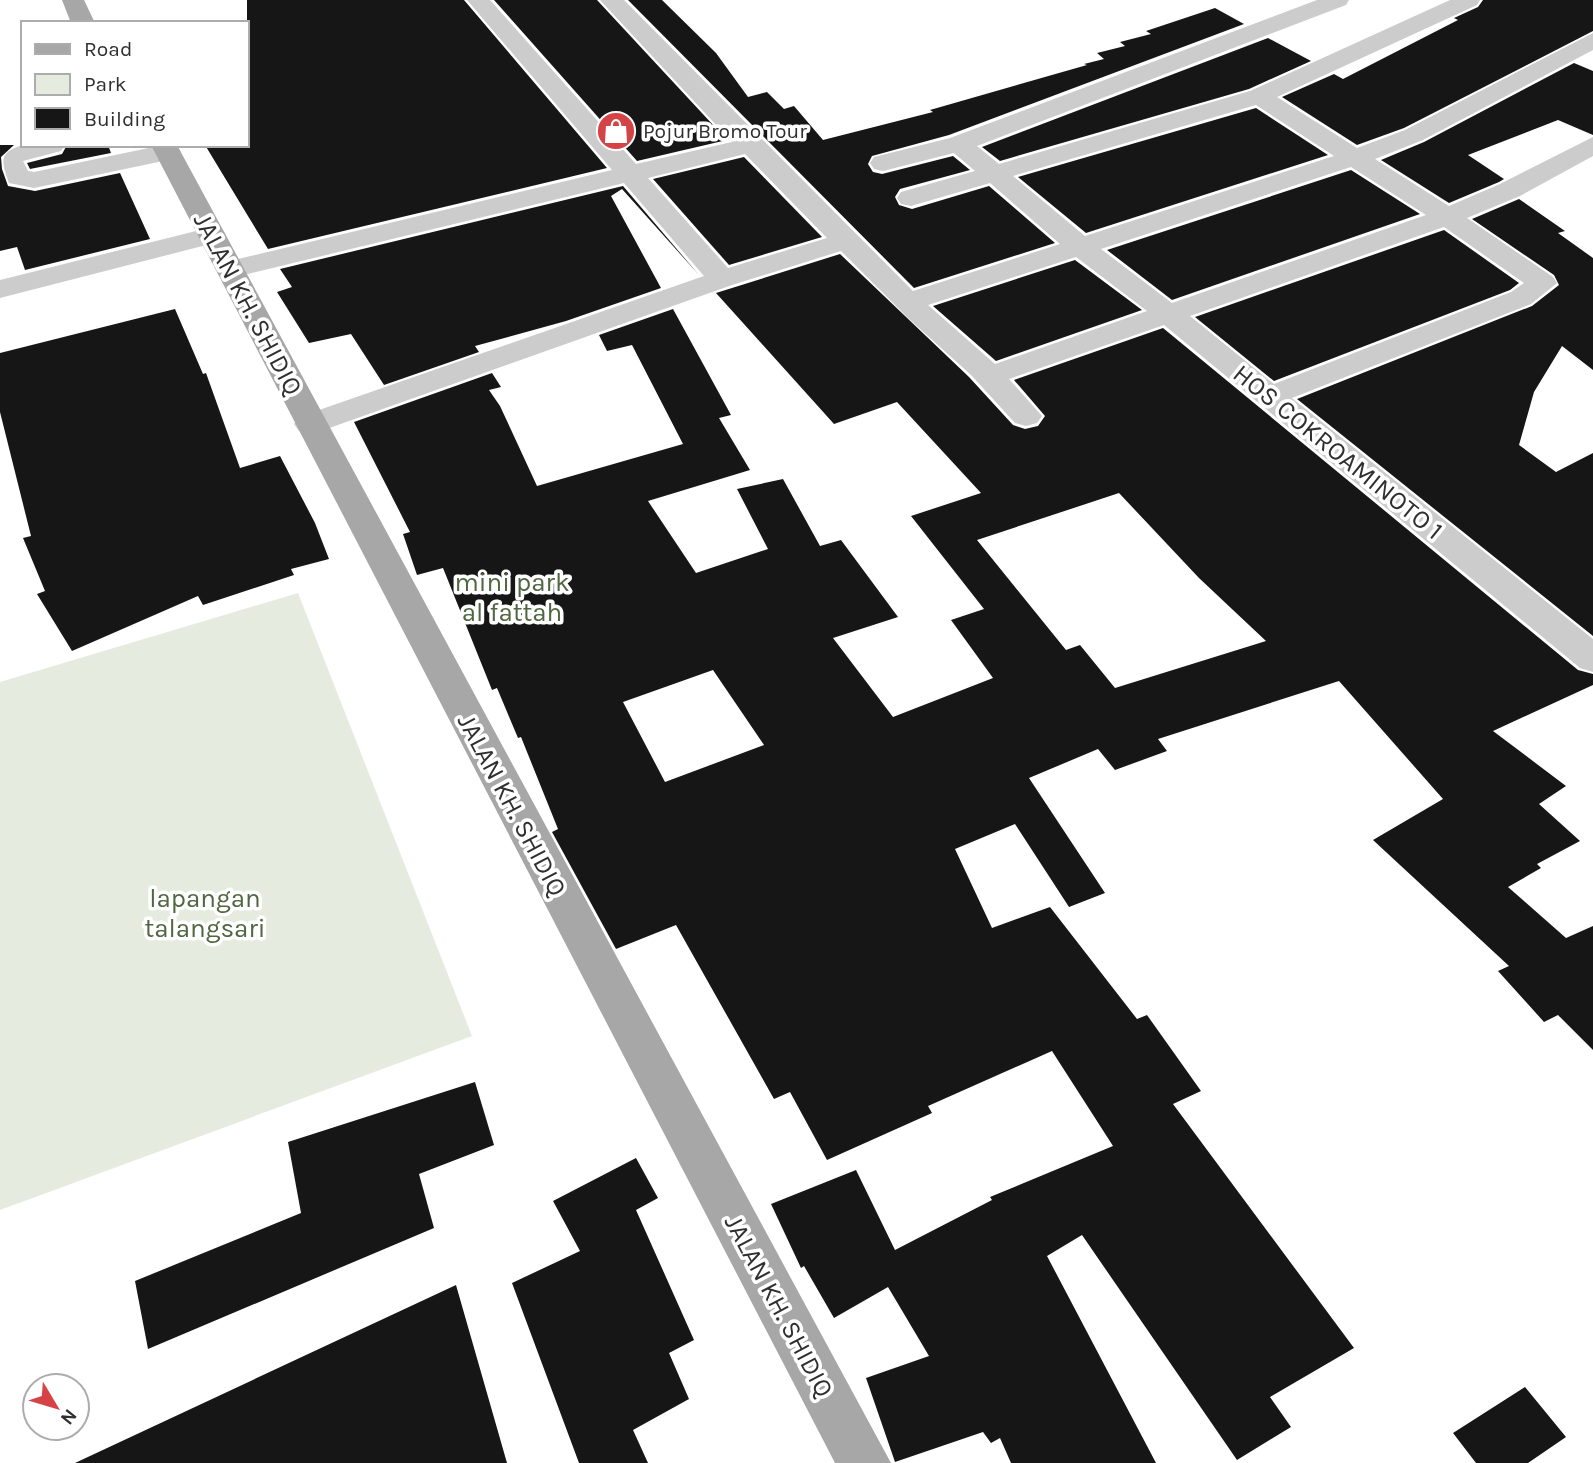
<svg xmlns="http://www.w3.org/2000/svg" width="1593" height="1463" viewBox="0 0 1593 1463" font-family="Karla,sans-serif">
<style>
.green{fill:#e5ebdf}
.building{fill:#161616;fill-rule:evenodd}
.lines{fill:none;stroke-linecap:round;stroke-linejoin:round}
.minor{fill:#ccc;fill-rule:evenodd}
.major{fill:#a7a7a7;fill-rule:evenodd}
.labels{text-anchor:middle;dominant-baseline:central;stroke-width:7;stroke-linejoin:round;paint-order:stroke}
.far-poi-label{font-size:21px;fill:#2f2f2f;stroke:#fff;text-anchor:start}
.street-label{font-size:26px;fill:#2f2f2f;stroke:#fff}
.park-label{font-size:26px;fill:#516741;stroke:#fff}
</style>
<rect width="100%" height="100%" fill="#fff"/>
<path class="green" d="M298 593 472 1036 0 1210V682Z"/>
<path class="building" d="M247 0H464L607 168 268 249 205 145H247Z
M494 0H597L727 140 637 161Z
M628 0H662L716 53 748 97 767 92 784 109 794 106 823 140 933 112 930 110 1087 65 1084 64 1104 59 1097 53 1125 46 1120 42 1151 34 1146 31 1215 8 1244 24 949 135 872 156 868 164 873 172 882 174 953 156 970 170 900 189 895 197 899 205 912 209 989 186 1055 243 914 288Z
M1483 0H1593V31L1404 128 1357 145 1282 97 1334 74 1343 79 1458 20 1454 18 1478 7Z
M1268 38 1311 61 1249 89 1000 161 982 147Z
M1574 63 1593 71V135L1558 120 1468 155 1504 179 1499 182 1449 203 1381 160 1424 142Z
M1256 108 1328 155 1086 233 1018 177Z
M0 145H14L1 157 2 169 8 186 35 191 120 173 150 239 25 270 17 247 0 251Z
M67 145H108L111 153 30 169 27 163 62 154Z
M744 157 822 237 729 265 653 179Z
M1351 170 1420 214 1172 300 1107 250Z
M623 186 699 275 622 189 611 196 661 288 566 321 475 346 479 352 384 385 351 334 309 343 277 292 292 287 280 269Z
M1519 199 1565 231 1558 233 1593 258V370L1562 346 1534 392 1519 445 1556 472 1593 453V636L1297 399 1532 306 1559 285 1554 275 1472 219Z
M1444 230 1519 283 1510 290 1274 381 1195 317Z
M840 254 969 377 1013 425 1025 429 1038 426 1045 416 1014 380 1163 328 1578 670 1593 674V685L1493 731 1566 786 1539 804 1580 841 1537 864 1541 868 1508 887 1566 938 1593 926V1050L1558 1015 1544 1022 1498 971 1509 966 1373 840 1443 799 1339 681 1158 739 1167 751 1115 770 1098 749 1029 778 1105 893 1069 907 1015 824 955 849 992 928 1050 907 1137 1019 1147 1015 1201 1091 1173 1104 1354 1348 1270 1397 1291 1427 1237 1460 1082 1235 1047 1256 1156 1463H1011L1000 1438 991 1443 983 1432 895 1462 866 1378 929 1356 888 1287 834 1318 804 1266 801 1268 771 1204 856 1170 895 1250 992 1200 990 1197 1113 1146 1052 1051 928 1106 932 1113 827 1160 790 1092 774 1099 676 925 616 949 552 832 558 829 521 737 518 738 497 688 492 690 443 568 417 575 403 534 410 532 354 422 492 373 501 387 489 390 500 406 537 486 683 444 632 345 607 351 599 335 673 309 731 415 719 418 750 470 648 501 696 573 768 549 737 489 783 479 820 546 841 540 898 617 833 638 893 717 993 678 951 620 984 609 911 516 981 493 897 402 834 424 716 293ZM1119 493 1199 578 1266 641 1115 688 1080 645 1066 650 977 540ZM713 670 764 745 665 782 623 702Z
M1075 260 1142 310 996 361 933 306Z
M175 309 203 374 206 373 240 468 280 456 315 523 329 559 291 569 294 575 203 605 198 596 72 651 37 594 45 591 23 538 31 536 0 412V353Z
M475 1082 494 1145 419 1174 434 1228 148 1349 135 1281 301 1213 288 1142Z
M636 1158 658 1198 636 1210 694 1340 669 1353 689 1399 633 1430 648 1463H579L512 1283 580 1251 553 1201Z
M456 1285 507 1463H75Z
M1525 1387 1566 1437 1528 1463H1476L1453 1433Z"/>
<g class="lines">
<path class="minor" d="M467 0H490L636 164 732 142 600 0H624L913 291 1060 244 990 183 911 206 901 204 897 198 901 192 975 171 954 153 883 171 874 169 870 163 874 157 950 138 1317 0H1349L1346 5 977 146 999 164 1250 91 1450 0H1480L1477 5 1277 97 1357 148 1405 130 1593 33V50L1423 140 1375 159 1449 206 1500 184 1593 137V156L1520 196 1467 218 1553 277 1557 283 1531 304 1292 398 1593 639V672L1580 668 1164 325 1009 379 1042 416 1037 423 1026 426 1015 423 971 375 908 318 841 251 732 285 321 431 310 434 299 431 294 424 299 417 704 276 624 183 231 278 221 275 217 269 221 263 612 170ZM1256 105 1334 156 1085 236 1013 176ZM745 154 827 238 728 268 648 178ZM1351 167 1426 215 1172 303 1101 249ZM1444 227 1524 283 1511 292 1274 384 1190 316ZM1076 257 1147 311 995 364 928 305Z
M23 145H65L61 151 23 161 28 171 34 172 163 145 177 146 181 152 177 158 168 160 34 188 9 183C0 159 0 152 23 145Z
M212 227 222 229 226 235 222 241 0 298V280Z"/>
<path class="major" d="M62 0H84L95 23H71Z
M151 145H177L891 1463H835Z"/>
</g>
<defs>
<g id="shop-disc" transform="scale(2.0125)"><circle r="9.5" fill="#d54346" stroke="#fff"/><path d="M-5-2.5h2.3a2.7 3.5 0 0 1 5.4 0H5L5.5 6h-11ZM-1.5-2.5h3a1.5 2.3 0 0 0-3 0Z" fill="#fff"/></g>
</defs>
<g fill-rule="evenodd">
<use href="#shop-disc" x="616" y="131"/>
</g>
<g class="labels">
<g class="far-poi-label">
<text x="643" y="131">Pojur Bromo Tour</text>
</g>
<g class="street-label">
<text transform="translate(248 304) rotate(62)">JALAN KH. SHIDIQ</text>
<text transform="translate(1338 452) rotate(39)">HOS COKROAMINOTO 1</text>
<text transform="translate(512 805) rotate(62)">JALAN KH. SHIDIQ</text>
<text transform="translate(779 1306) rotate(62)">JALAN KH. SHIDIQ</text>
</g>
<g class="park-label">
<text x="512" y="582">mini park<tspan x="512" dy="30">al fattah</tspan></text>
<text x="205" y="898">lapangan<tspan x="205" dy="30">talangsari</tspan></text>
</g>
</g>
<rect x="21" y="21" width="228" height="126" fill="#ffffff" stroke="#acacac" stroke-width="2"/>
<rect x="35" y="44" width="35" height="10" fill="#a7a7a7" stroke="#acacac" stroke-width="2"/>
<text x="84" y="56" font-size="21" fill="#2f2f2f">Road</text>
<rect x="35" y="74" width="35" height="21" fill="#e5ebdf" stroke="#acacac" stroke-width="2"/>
<text x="84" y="91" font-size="21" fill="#2f2f2f">Park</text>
<rect x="35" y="108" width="35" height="21" fill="#161616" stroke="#acacac" stroke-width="2"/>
<text x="84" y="126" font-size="21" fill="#2f2f2f">Building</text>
<g transform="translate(56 1407) rotate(128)"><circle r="33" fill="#ffffff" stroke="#acacac" stroke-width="2"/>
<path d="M0-5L12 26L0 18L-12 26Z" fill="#d54346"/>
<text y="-10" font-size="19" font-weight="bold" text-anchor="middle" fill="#2f2f2f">N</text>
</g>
</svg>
